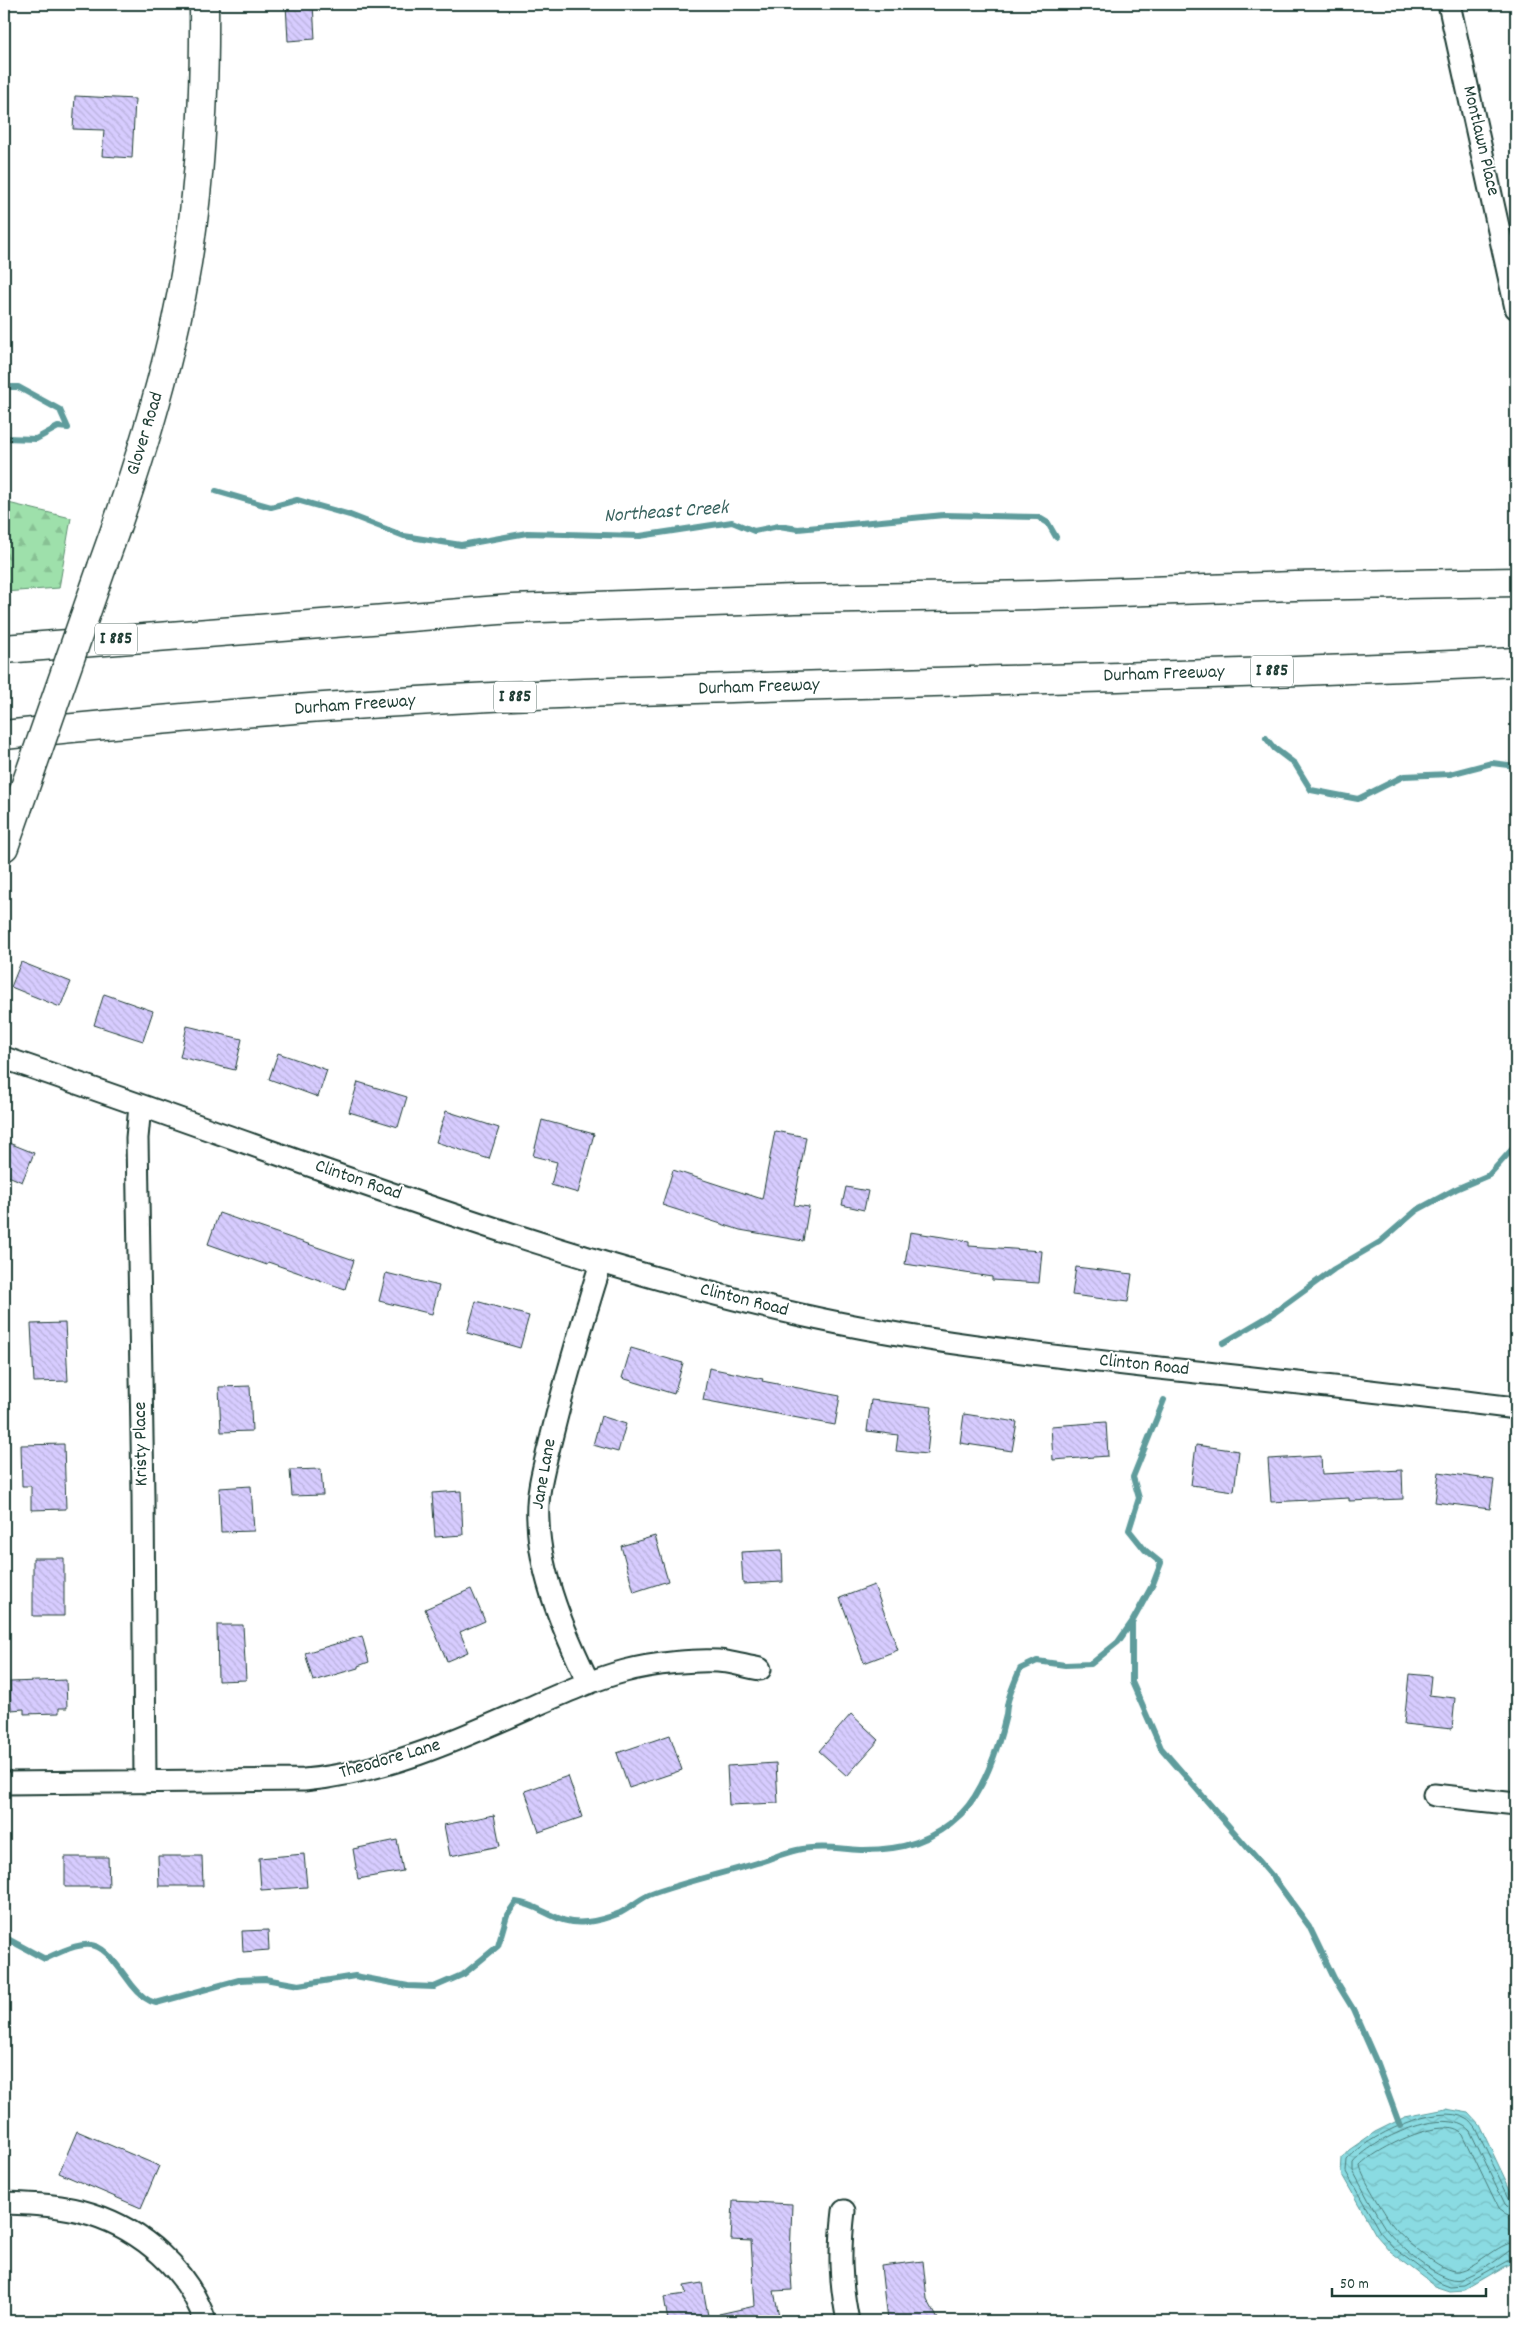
<svg xmlns="http://www.w3.org/2000/svg" width="1520" height="2325" viewBox="0 0 1520 2325" font-family="Dekko,sans-serif">
<style>
.forest{fill:url(#forest-firs);stroke:#5e8e70}
.water{fill:url(#water-waves);stroke:#5f9c9c}
.lines{fill:none;stroke-linecap:round;stroke-linejoin:round}
.shore{stroke:#4a7c7a;stroke-width:1}
.stream{stroke:#5f9c9c;stroke-width:6}
.building{fill:url(#building-back-hatch);stroke:#1f3d34}
.street-casing{stroke:#1f3d34;stroke-width:25}
.secondary-casing{stroke:#1f3d34;stroke-width:31}
.highway-casing{stroke:#1f3d34;stroke-width:31}
.street{stroke:#fff;stroke-width:21}
.secondary{stroke:#fff;stroke-width:28}
.highway{stroke:#fff;stroke-width:28}
.secondary-bridge-casing{stroke:#1f3d34;stroke-width:31;stroke-linecap:butt}
.secondary-bridge{stroke:#fff;stroke-width:28}
.labels{text-anchor:middle;dominant-baseline:central;stroke-width:4;stroke-linejoin:round;paint-order:stroke}
.shield{fill:#fff;stroke:#627771;stroke-width:1}
.shield-label{font-size:18px;font-weight:bold;fill:#1f3d34}
.street-label{font-size:19px;fill:#1f3d34;stroke:#fff}
.water-label{font-size:20px;font-style:italic;fill:#3a6460;stroke:#fff}
</style>
<defs>
<pattern id="forest-firs" width="22" height="20" patternUnits="userSpaceOnUse" patternTransform="scale(1.25)"><rect width="22" height="20" fill="#9ee0ab"/><path d="M5 1l3.5 6h-7zM16 11l3.5 6h-7z" fill="#88c194"/></pattern>
<pattern id="water-waves" width="16" height="10" patternUnits="userSpaceOnUse" patternTransform="scale(1.25)"><rect width="16" height="10" fill="#8adbe2"/><path d="M0 5q4-4 8 0t8 0" fill="none" stroke="#77bdc2"/></pattern>
<pattern id="building-back-hatch" width="6" height="6" patternUnits="userSpaceOnUse" patternTransform="scale(1.25)"><rect width="6" height="6" fill="#d7ccff"/><path d="M-1 5l2 2M0 0l6 6M5-1l2 2" fill="none" stroke="#b8b0db"/></pattern>
</defs>
<rect width="100%" height="100%" fill="#fff"/>
<filter id="ink" filterUnits="userSpaceOnUse"><feTurbulence type="fractalNoise" baseFrequency=".02" numOctaves="2"/><feDisplacementMap in="SourceGraphic" scale="10" xChannelSelector="R" yChannelSelector="G"/><feConvolveMatrix kernelMatrix="1 2 1 2 8 2 1 2 1" color-interpolation-filters="sRGB"/></filter>
<g filter="url(#ink)">
<path class="forest" d="M4 502 71 518 59 588 4 592Z"/>
<path class="water" d="M1446 2109 1469 2113 1479 2124 1516 2202V2260L1465 2290 1450 2291 1435 2286 1390 2251 1376 2235 1341 2173 1342 2158 1349 2150 1375 2132 1405 2117Z"/>
<g class="lines">
<path class="shore" d="M1516 2203 1510 2200 1475 2127C1473 2125 1470 2120 1467 2119 1439 2101 1365 2137 1347 2160L1346 2172 1380 2232 1393 2247 1438 2281 1451 2286 1464 2285 1516 2256
M1516 2209 1509 2208 1505 2204 1470 2131C1446 2104 1371 2140 1353 2163V2171C1363 2189 1373 2210 1385 2228 1396 2244 1442 2285 1462 2279 1478 2274 1496 2261 1509 2251L1516 2250
M1516 2217 1506 2214 1498 2208 1463 2135C1445 2113 1376 2149 1360 2166 1361 2176 1385 2213 1391 2223 1400 2236 1442 2274 1458 2271 1478 2268 1497 2243 1516 2242"/>
<path class="stream" d="M4 387H18L60 410 68 428
M4 438 36 439 58 427 68 428
M216 491 271 507 297 500 350 515 404 536 461 545 527 533 640 536 732 522 754 531 779 526 798 529 944 515 1038 517 1048 523 1056 537
M1266 738 1274 748 1295 764 1311 790 1358 799 1404 776 1450 774 1492 763 1516 766
M1223 1343 1271 1315 1334 1269 1380 1242 1417 1210 1456 1189 1489 1175 1516 1145
M1132 1622V1682L1161 1748 1273 1877 1309 1926 1334 1978 1353 2009 1376 2061 1400 2126
M4 1937 45 1959C98 1934 99 1941 132 1985 139 1994 146 2001 156 2003L239 1980 265 1979 299 1985 355 1976 408 1986 434 1987 464 1974 498 1946 507 1915 516 1902C543 1905 556 1926 587 1922 597 1921 610 1917 620 1913 630 1908 638 1900 649 1895 684 1882 721 1874 757 1863 770 1859 783 1853 797 1850 819 1845 842 1849 864 1850 903 1850 933 1841 961 1814 983 1792 998 1749 1005 1719 1007 1713 1006 1707 1008 1701 1011 1690 1016 1679 1020 1669L1037 1661 1065 1665 1091 1664 1118 1642 1132 1622 1153 1584 1161 1563 1145 1550 1129 1530 1139 1498 1133 1477 1164 1400"/>
</g>
<path class="building" d="M286 4H313L315 39 288 41Z
M75 96 135 99 132 158 102 156 104 130 73 129Z
M21 962 71 982 60 1007 11 987Z
M104 994 153 1011 143 1041 94 1025Z
M187 1026 242 1039 235 1070 180 1057Z
M278 1053 327 1070 318 1097 269 1079Z
M358 1082 407 1097 398 1127 349 1112Z
M446 1111 499 1128 489 1159 436 1142Z
M542 1120 594 1134 578 1193 551 1185 557 1162 533 1156Z
M775 1131 806 1137 794 1205 809 1207 803 1241 740 1230 662 1205 673 1170 762 1199Z
M4 1141 34 1153 22 1182 4 1174Z
M846 1187 868 1191 864 1210 842 1205Z
M219 1213 354 1260 345 1289 268 1262 267 1265 208 1244Z
M910 1232 969 1241V1246L1042 1251 1039 1283 992 1280V1277L905 1264Z
M1076 1267 1132 1274 1128 1302 1072 1295Z
M386 1273 439 1286 432 1314 379 1301Z
M476 1301 529 1316 520 1348 467 1333Z
M65 1323 68 1381 34 1382 31 1324Z
M631 1348 683 1363 674 1394 622 1378Z
M709 1368 763 1379 762 1381 840 1396 835 1425 703 1400Z
M250 1386 252 1431 221 1432 219 1387Z
M871 1400 932 1407 927 1454 896 1451 898 1435 867 1431Z
M964 1414 1017 1422 1012 1451 960 1443Z
M601 1416 626 1424 618 1452 593 1445Z
M1106 1422 1108 1456 1053 1460 1051 1426Z
M64 1444 66 1509 31 1510V1486H22L21 1445Z
M1196 1445 1239 1451 1234 1491 1191 1485Z
M1321 1456 1322 1474 1402 1470 1403 1499 1349 1501V1498L1271 1502 1268 1459Z
M321 1469 323 1495 292 1496 290 1470Z
M1439 1472 1494 1480 1490 1509 1435 1502Z
M251 1486 254 1531 221 1532 219 1488Z
M461 1491 463 1535 435 1537 432 1493Z
M655 1536 668 1581 634 1592 621 1546Z
M782 1550 783 1582 743 1584 741 1552Z
M33 1558H64V1616H33Z
M874 1585 898 1650 864 1663 840 1598Z
M471 1589 485 1621 460 1632 468 1652 447 1661 425 1609Z
M217 1625H243L246 1680 218 1681Z
M362 1636 369 1662 358 1666V1668L313 1681 305 1653Z
M1409 1674 1431 1676 1429 1695 1455 1698 1452 1729 1404 1724Z
M66 1680 67 1708H59V1713L24 1714V1709L11 1710 10 1682Z
M851 1714 879 1740 847 1776 819 1751Z
M670 1735 682 1770 629 1788 617 1753Z
M776 1763 778 1803 729 1805 727 1766Z
M568 1776 582 1817 539 1832 525 1791Z
M494 1815 500 1846 450 1856 444 1825Z
M397 1840 403 1871 358 1879 353 1849Z
M304 1854 307 1887 261 1890 259 1858Z
M158 1856H202L203 1886H159Z
M65 1857H108L109 1887H65Z
M268 1930 269 1950 243 1952 242 1931Z
M77 2131 159 2166 141 2208 59 2173Z
M733 2201 792 2204 790 2257 792 2290 774 2291 780 2321H719V2314L755 2306 751 2241 731 2240Z
M923 2261 927 2299 939 2321H887L881 2266Z
M702 2283 709 2321H668L664 2297 686 2294 684 2286Z"/>
<g class="lines">
<g class="street-casing">
<path id="street" d="M1449 4 1516 308
M4 1058C269 1147 528 1253 801 1315 916 1341 1034 1354 1150 1367 1272 1380 1394 1393 1516 1408
M140 1106 137 1138 143 1496 145 1782
M589 1683C565 1634 540 1577 538 1521 536 1492 545 1463 552 1435 566 1377 583 1320 601 1263
M4 1783 304 1780C383 1773 455 1741 527 1709 559 1695 591 1680 625 1671 650 1664 702 1658 727 1662 738 1664 749 1667 760 1669
M1434 1795 1516 1804
M4 2203C33 2204 63 2205 91 2214 142 2230 188 2270 205 2321
M844 2211C839 2252 840 2281 848 2321"/>
</g>
<g class="secondary-casing">
<path id="secondary" d="M102 567C129 493 153 419 171 343 198 231 205 118 204 4
M4 847 18 807"/>
</g>
<g class="highway-casing">
<path id="highway" d="M4 649 512 609 795 599 1033 595 1295 586 1516 582
M4 735C205 714 408 699 611 692 913 681 1215 677 1516 662"/>
</g>
<use href="#street" class="street"/>
<use href="#secondary" class="secondary"/>
<use href="#highway" class="highway"/>
<g class="secondary-bridge-casing">
<path id="secondary-bridge" d="M18 807 102 567"/>
</g>
<use href="#secondary-bridge" class="secondary-bridge"/>
</g>
</g>
<g class="labels">
<g class="shield">
<rect x="95" y="623.5" width="42" height="31" rx="4"/>
<rect x="1251" y="655.5" width="42" height="31" rx="4"/>
<rect x="494" y="681.5" width="42" height="31" rx="4"/>
</g>
<g class="shield-label">
<text x="116" y="639">I 885</text>
<text x="1272" y="671">I 885</text>
<text x="515" y="697">I 885</text>
</g>
<g class="street-label">
<text transform="translate(1480 141) rotate(77)">Montlawn Place</text>
<text transform="translate(146 434) rotate(-73)">Glover Road</text>
<text transform="translate(1164 675) rotate(-2)">Durham Freeway</text>
<text transform="translate(759 688) rotate(-2)">Durham Freeway</text>
<text transform="translate(355 706) rotate(-4)">Durham Freeway</text>
<text transform="translate(358 1181) rotate(19)">Clinton Road</text>
<text transform="translate(744 1301) rotate(14)">Clinton Road</text>
<text transform="translate(1144 1366) rotate(6)">Clinton Road</text>
<text transform="translate(142 1444) rotate(-91)">Kristy Place</text>
<text transform="translate(545 1474) rotate(-80)">Jane Lane</text>
<text transform="translate(390 1760) rotate(-16)">Theodore Lane</text>
</g>
<g class="water-label">
<text transform="translate(666 513) rotate(-4)">Northeast Creek</text>
</g>
</g>
<rect width="1520" height="2325" fill="none" stroke="#fff" stroke-width="20"/>
<rect x="10" y="10" width="1500" height="2305" fill="none" stroke="#1f3d34" stroke-width="2" filter="url(#ink)"/>
<path d="M1332 2288v8h154v-8" fill="none" stroke="#1f3d34" stroke-width="2.5"/>
<text x="1340" y="2288" font-size="15" fill="#1f3d34" stroke="#ffffff" stroke-width="4" paint-order="stroke">50 m</text>
</svg>
